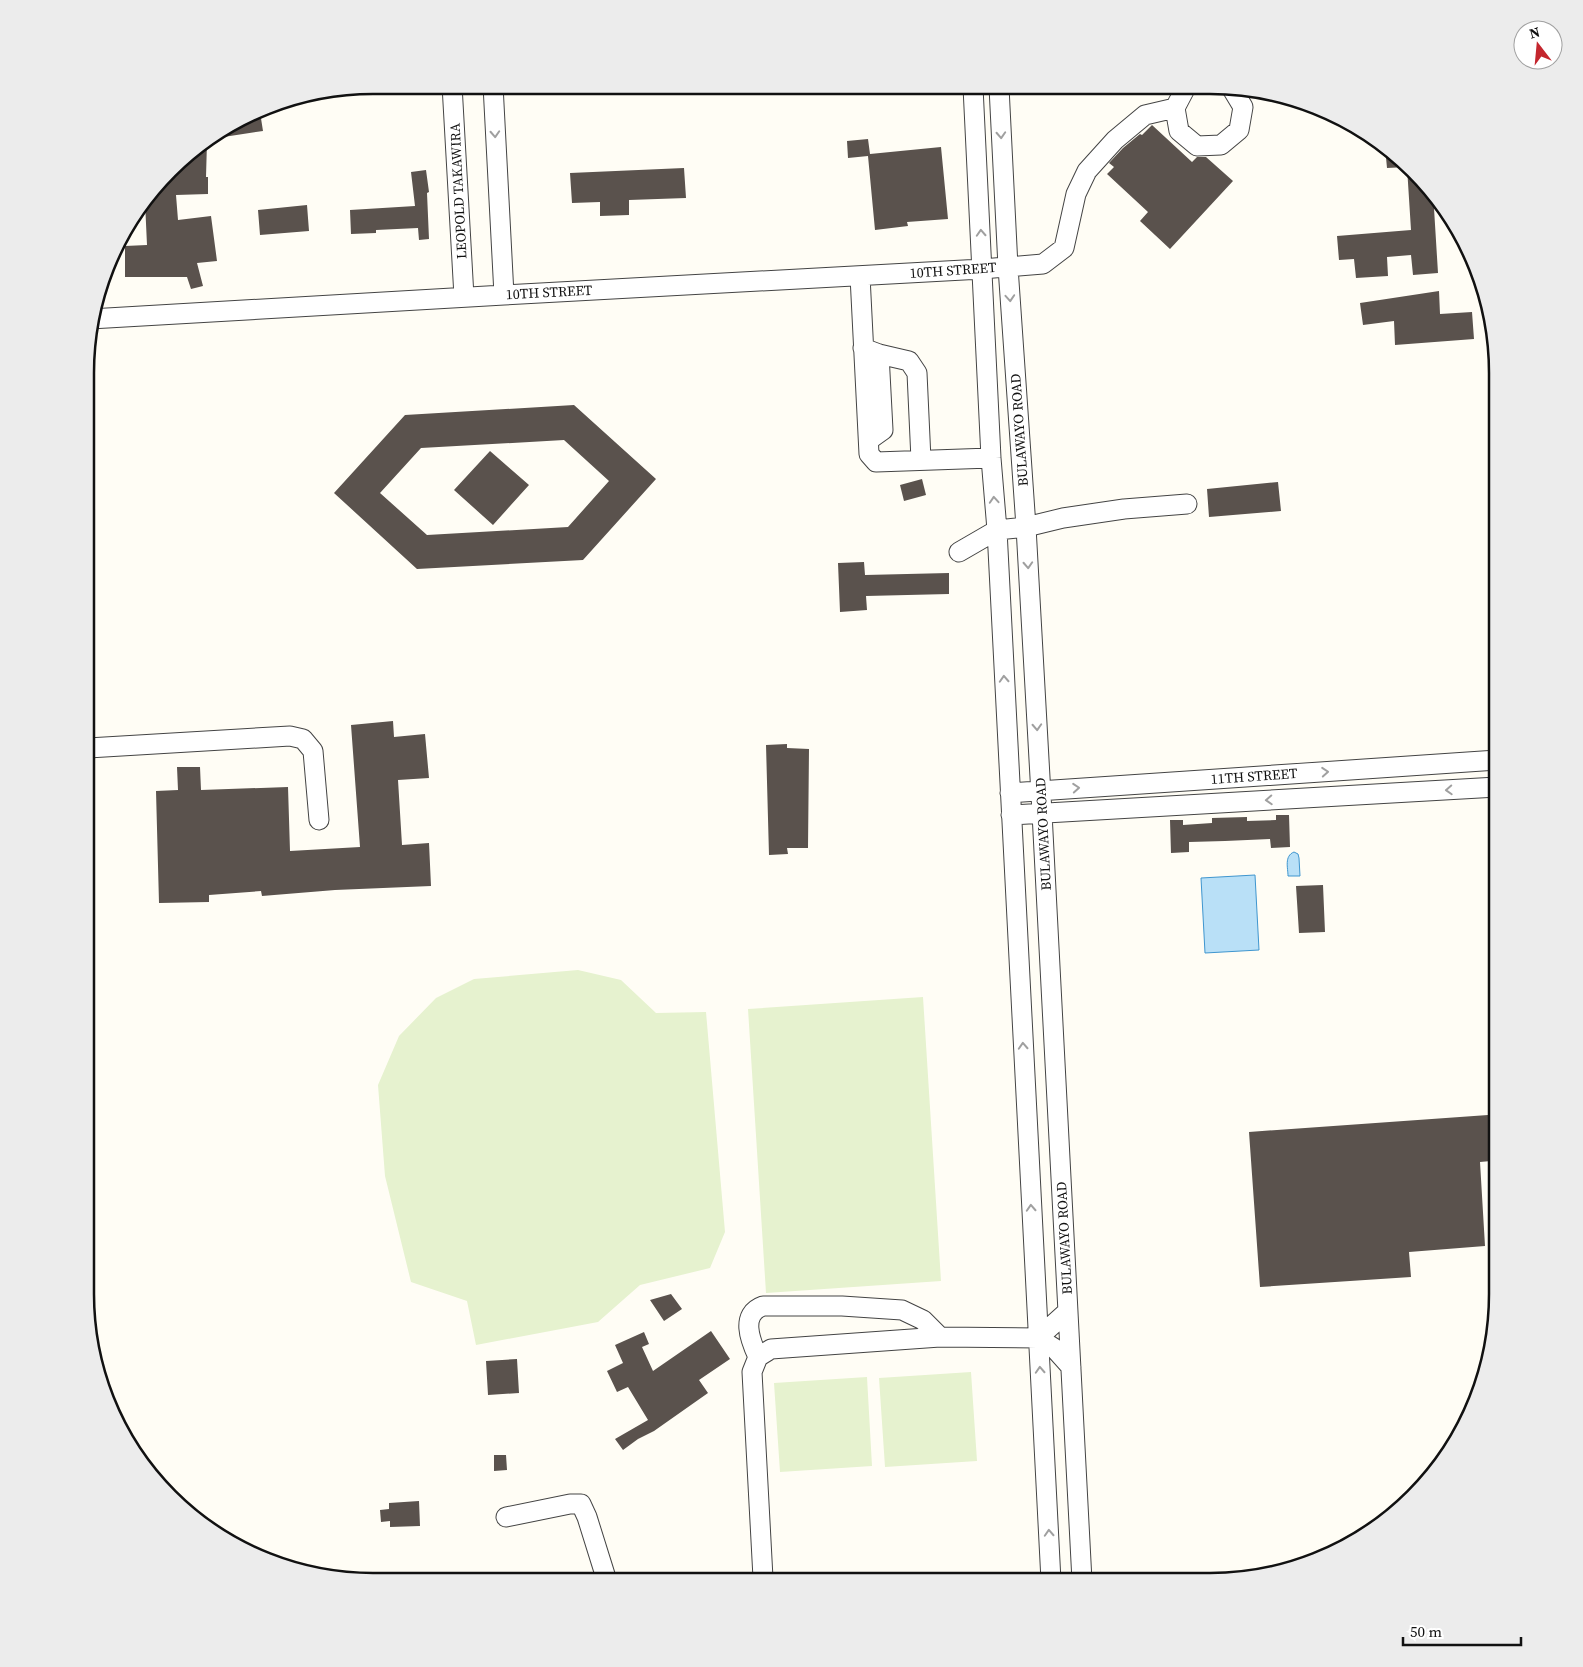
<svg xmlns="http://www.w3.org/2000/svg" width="1583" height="1667" viewBox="0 0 1583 1667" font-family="'Source Serif 4',serif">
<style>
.pitch{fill:#e6f2cf}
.water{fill:#b9e0f7;stroke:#3f96cf}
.building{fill:#5a524d;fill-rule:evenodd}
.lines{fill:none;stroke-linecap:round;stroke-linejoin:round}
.minor-casing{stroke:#444;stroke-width:21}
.minor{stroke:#fff;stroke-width:19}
.oneway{stroke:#a0a0a0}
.labels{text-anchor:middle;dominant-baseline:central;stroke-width:5;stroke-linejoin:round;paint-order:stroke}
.street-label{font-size:14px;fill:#111;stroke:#fff}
.rim{fill:none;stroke:#111;stroke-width:2.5}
</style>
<rect width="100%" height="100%" fill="#fffdf5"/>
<path class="pitch" d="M578 970 621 980 656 1013 706 1012 725 1232 710 1268 640 1285 598 1322 476 1345 467 1301 411 1282 385 1176 378 1085 399 1036 436 998 474 979Z
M923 997 941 1281 766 1293 748 1009Z
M971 1372 977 1461 885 1467 879 1378Z
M867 1377 872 1466 780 1472 774 1383Z"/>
<path class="water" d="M1294 852 1298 854 1299 858 1300 876H1288C1288 868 1284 856 1294 852Z
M1255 875 1259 950 1205 953 1201 878Z"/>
<path class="building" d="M260 112 263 131 217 138V137Z
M1152 125 1192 162 1197 157H1206L1233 181 1170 249 1140 221 1148 212 1107 174 1114 167 1109 163 1123 148 1140 134 1142 135Z
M868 139 870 154 941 147 948 219 907 222 908 226 875 230 868 156 848 158 847 141Z
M207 142 206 177H208V194L176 195 178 220 211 216 217 261 197 263 203 286 191 289 187 277H125V246L147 245 145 202 183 156Z
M1385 147 1413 169 1433 192 1438 273 1413 275 1411 255 1387 257 1388 276 1356 278 1354 259 1339 260 1337 236 1411 230 1407 167 1387 168Z
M684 168 686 198 629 200V215L600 216V202L572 203 570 173Z
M426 170 429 192 427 193 429 239 419 240 418 228 376 230V233L351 234 350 210 415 206 411 172Z
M307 205 309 231 260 235 258 210Z
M1439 291 1440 314 1472 312 1474 339 1395 345 1394 321 1363 325 1360 303Z
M574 405 656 479 583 560 417 569 334 493 405 415ZM564 440 609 481 568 527 427 535 380 493 421 448Z
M490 451 529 485 493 525 454 490Z
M922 479 926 495 904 501 900 485Z
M1278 482 1281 511 1209 517 1207 489Z
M864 562 865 575 949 573V594L866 596 867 610 840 612 838 563Z
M393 721 394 737 425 734 429 778 398 780 402 845 429 843 431 886 335 890 262 896 261 891 209 895V902L159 903 156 791 178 790 177 767H200L201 790 288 787 290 851 360 847 351 725Z
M787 744V748L809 749 808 848H787L788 854 769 855 766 745Z
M1276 815H1289L1290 847 1271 848 1270 839 1225 841 1189 842V852L1171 853 1170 820H1183V825L1212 823V818L1247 817V821L1276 820Z
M1323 885 1325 932 1299 933 1296 886Z
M1488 1115 1491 1161 1480 1162 1485 1246 1409 1252 1411 1277 1260 1287 1249 1132Z
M671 1294 682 1309 664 1321 650 1300Z
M711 1331 730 1359 699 1380 708 1393 654 1431 638 1439 623 1450 615 1439 648 1420 628 1387 617 1392 607 1371 623 1363 615 1345 644 1332 649 1344 642 1347 653 1371Z
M517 1359 519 1393 488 1395 486 1361Z
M494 1455H506L507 1470 494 1471Z
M419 1501 420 1526 390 1527V1521L381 1522 380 1510 389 1509V1503Z"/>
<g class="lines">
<g class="minor-casing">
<path id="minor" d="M452 85 464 297
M493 85 504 295
M973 87 991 458 997 530 1051 1581
M999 87 1008 267 1026 527 1042 813 1082 1581
M1186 87 1175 108 1179 131 1197 146 1221 145 1239 130 1243 107 1231 87
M860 276 869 454 876 462 991 458
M90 319 504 295 982 269 1043 264 1064 248 1076 194 1087 171 1115 140 1145 115 1175 108
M863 348 879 354 909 361 917 373 921 460
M869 440 883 430 879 354
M959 552 997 530 1026 527 1063 518 1124 509 1187 504
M88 748 290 736 303 739 313 751 319 820
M1010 793 1497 760
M1011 815 1497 787
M1038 1338 1068 1311
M758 1357C750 1340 740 1314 763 1306H842L902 1310 923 1320 940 1337
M506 1517 570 1504H581L587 1517 607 1581
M761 1581 763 1578 752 1372 758 1357 771 1349 940 1337 1038 1338 1054 1348 1071 1367"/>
</g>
<use href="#minor" class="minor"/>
</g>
<defs><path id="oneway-chevron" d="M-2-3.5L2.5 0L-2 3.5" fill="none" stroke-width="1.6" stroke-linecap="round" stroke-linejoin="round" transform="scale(1.25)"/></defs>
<g class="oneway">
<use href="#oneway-chevron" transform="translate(495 134) rotate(87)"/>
<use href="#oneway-chevron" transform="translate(1001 135) rotate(87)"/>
<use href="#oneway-chevron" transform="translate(981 233) rotate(-93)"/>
<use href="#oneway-chevron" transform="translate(1010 298) rotate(86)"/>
<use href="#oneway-chevron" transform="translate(994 500) rotate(-94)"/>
<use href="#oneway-chevron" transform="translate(1028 565) rotate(87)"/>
<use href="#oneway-chevron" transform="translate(1004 679) rotate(-93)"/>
<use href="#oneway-chevron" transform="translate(1037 727) rotate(87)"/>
<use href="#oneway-chevron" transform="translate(1325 772) rotate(-4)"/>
<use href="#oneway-chevron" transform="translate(1076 788) rotate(-4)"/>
<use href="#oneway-chevron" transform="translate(1449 790) rotate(177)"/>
<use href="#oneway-chevron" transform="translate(1269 800) rotate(177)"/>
<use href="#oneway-chevron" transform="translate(1023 1046) rotate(-93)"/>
<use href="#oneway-chevron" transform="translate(1031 1208) rotate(-93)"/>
<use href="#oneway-chevron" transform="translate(1040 1370) rotate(-93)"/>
<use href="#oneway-chevron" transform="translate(1049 1533) rotate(-93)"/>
</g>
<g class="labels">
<g class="street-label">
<text transform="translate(458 191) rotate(-93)">LEOPOLD TAKAWIRA</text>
<text transform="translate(953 270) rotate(-4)">10TH STREET</text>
<text transform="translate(549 292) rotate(-3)">10TH STREET</text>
<text transform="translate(1019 430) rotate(-94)">BULAWAYO ROAD</text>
<text transform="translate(1254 776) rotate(-4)">11TH STREET</text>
<text transform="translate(1043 834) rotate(-93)">BULAWAYO ROAD</text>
<text transform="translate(1064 1238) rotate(-93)">BULAWAYO ROAD</text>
</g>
</g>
<path d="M0 0H1583V1667H0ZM373 94H1210A279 279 0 0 1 1489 373V1294A279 279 0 0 1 1210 1573H373A279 279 0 0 1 94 1294V373A279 279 0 0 1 373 94Z" fill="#ececec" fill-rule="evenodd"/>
<path class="rim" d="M373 94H1210A279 279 0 0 1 1489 373V1294A279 279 0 0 1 1210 1573H373A279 279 0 0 1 94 1294V373A279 279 0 0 1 373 94Z"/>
<g transform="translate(1538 45) rotate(344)"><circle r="24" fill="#ffffff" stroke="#a0a0a0"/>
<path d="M0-4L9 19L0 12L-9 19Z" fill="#c4262e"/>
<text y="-8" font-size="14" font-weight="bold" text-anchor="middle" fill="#111111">N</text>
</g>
<path d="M1403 1637v8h118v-8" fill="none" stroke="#111111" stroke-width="2.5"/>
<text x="1410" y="1637" font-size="15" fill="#111111" stroke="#ffffff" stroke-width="4" paint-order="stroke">50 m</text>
</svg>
